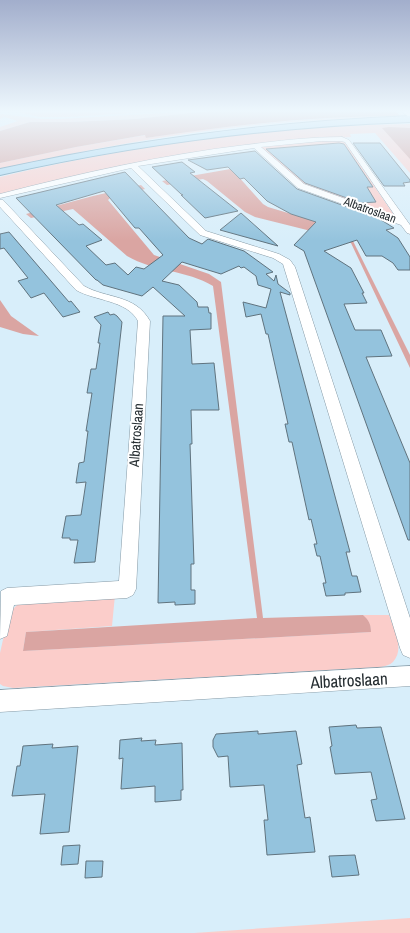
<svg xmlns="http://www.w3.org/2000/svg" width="410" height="933" viewBox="0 0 410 933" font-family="'Archivo Narrow',sans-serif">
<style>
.green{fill:#fbcdca}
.forest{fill:#d29e9b}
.water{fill:#daa5a2}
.building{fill:#94c3dd;stroke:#60737e;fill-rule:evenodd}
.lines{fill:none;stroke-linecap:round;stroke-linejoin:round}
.minor-casing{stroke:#869aa6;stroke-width:1}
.primary-casing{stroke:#5189a7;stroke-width:2}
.minor{fill:#fff;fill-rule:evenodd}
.primary{fill:#a5d6f0;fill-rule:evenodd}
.labels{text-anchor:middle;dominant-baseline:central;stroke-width:4;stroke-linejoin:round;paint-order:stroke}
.far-street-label{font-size:12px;fill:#252d31;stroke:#fff}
.street-label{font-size:14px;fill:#252d31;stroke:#fff}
.near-street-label{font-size:17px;fill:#252d31;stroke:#fff}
</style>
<rect width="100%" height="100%" fill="#d8eefa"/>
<path class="green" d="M19 110H180L68 117H39L15 111Z
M217 110 135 119 71 122H30L0 131V127L18 121 4 117 0 119V115L2 114 42 119H60Z
M400 116C352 118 303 120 255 125 169 134 83 150 0 170V163L76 147 146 135V138C230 125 315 117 400 116Z
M410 124V128H384L410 129V173L375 133 350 134 351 137 294 141 186 155 0 195V177C135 145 271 126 410 124Z
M327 140 344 141 396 218 305 185 260 147Z
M115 595 112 626 26 632 23 651 371 632C371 625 368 620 363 615H389C394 629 405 649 393 662 390 665 385 666 381 667L13 688 3 686 0 684V653L9 613 18 604Z
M410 918V933H194Z"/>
<path class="forest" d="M217 110H395L400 116C315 116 230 125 146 138L145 135 76 147 0 163V131L30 122H71L135 119Z
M389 127 410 128V159L382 128Z"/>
<path class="water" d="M265 163 237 175 263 204 268 207 338 228 350 235 410 355V368L351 243 335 237 255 217 245 212 207 181 203 179 167 185 162 181Z
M141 185 145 189 111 197 108 200 154 255 209 274 221 282 263 618 363 615C369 620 371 625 371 632L23 651 26 632 257 618 213 286C187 270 154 272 127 256L73 209 31 218 26 214 93 196Z
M0 300 11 316 39 336 23 334 0 327Z"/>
<path class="building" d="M339 143 344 144 373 187H367L376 202 361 203 305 183 266 149Z
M353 143H380L410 180V182L403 183 405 186H384Z
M255 151 297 189 378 218 394 228 386 230 398 238 410 257V270H398L393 263 382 256H366L357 240 324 251 351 268 364 293H362L367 303 344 304 355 330H381L392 356 366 357 410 463V540H408L304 251 294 245 316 222 291 214 267 201 244 178 240 179 228 167 207 170 188 160Z
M182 162 195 172 190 173 238 211 205 218 181 195H183L181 194 152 167Z
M125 172 189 238 202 244 208 239 244 251 273 272 266 274 274 281 276 275 278 284 290 293V295L280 292 350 552H346L352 576H357L361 592 345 593V595L326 596 323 583H326L320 556H317L314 544H317L311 519 309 520 292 442H289L285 424H288L268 334H266L261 314 246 317 243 302 266 308 271 289 258 285 256 276 244 267 241 268 239 266 221 274 182 262 162 281 179 285 197 302 198 307H208L209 313H211V329L190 330 192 364 214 363 219 410H191L192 444H190L194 564H191V590H195V604L175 605V602L158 603 163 316H185L153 287 142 296 103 285 97 280H96L16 198ZM104 191 135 228H139L163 255 144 269 136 267 128 275 115 263 106 265 86 246 102 240 83 224 79 225 56 205Z
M241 213 278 246 220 230Z
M9 232 69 302 71 301 80 312 63 317 44 293 31 298 18 281 28 278 4 248 0 249V234Z
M108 312 110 315 114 314 117 316 122 322 95 562 74 563 78 540H70V538H62L66 516 81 515 86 482 76 483 79 463 84 462 88 431H86L92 393H87L91 369H96L100 343H98L101 325 94 317Z
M356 725 357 728 381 727 405 819 376 821 371 800 377 799 371 772 335 774 330 747 332 746 329 727Z
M258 731V734L296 731 302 764 297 765 305 818 310 817 315 852 267 855 264 820H268L264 785 230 787 228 756 218 757 213 747V740L216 734Z
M142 738 141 741 156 740 155 745 182 743 183 790H181V800L155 802V786L121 789 123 758 119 759 120 740Z
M53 744 52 748 78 746 69 832 40 834 45 794 12 796 17 766H20L23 746Z
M80 845 78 864 61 865 63 846Z
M355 855 359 875 332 877 329 856Z
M86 861H103L102 877 85 878Z"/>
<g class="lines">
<g class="minor-casing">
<path id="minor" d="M400 110H407L410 113V118Z
M342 137 349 140 410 225V234L407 233 401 225 298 188 254 148 138 166 206 231 279 254 290 260 295 267 410 618V658L403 655 400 648 283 264 273 258 200 235 131 168 0 198V194C81 173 162 155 245 145 277 141 310 137 342 137ZM322 141H341L345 142 396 217 304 184 261 147Z
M0 200H3L84 286C107 299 135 294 150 321L136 589 133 595 127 598 14 605 7 636 0 639 1 591 7 588 119 581 138 321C127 300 95 301 76 290L0 207Z
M410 666V686L0 712V690Z"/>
</g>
<g class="primary-casing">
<path id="primary" d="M410 116V122C270 127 137 144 0 175V169C137 139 270 122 410 116Z"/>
</g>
<use href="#minor" class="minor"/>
<use href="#primary" class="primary"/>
</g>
<linearGradient id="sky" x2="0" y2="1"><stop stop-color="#a2aecc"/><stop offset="0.46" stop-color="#edf7fd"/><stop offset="1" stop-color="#edf7fd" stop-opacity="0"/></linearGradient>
<rect width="410" height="241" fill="url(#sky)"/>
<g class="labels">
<g class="far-street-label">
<text transform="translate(370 210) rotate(20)">Albatroslaan</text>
</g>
<g class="street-label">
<text transform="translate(136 435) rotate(-86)">Albatroslaan</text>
</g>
<g class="near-street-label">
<text transform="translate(349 680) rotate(-3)">Albatroslaan</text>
</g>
</g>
</svg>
